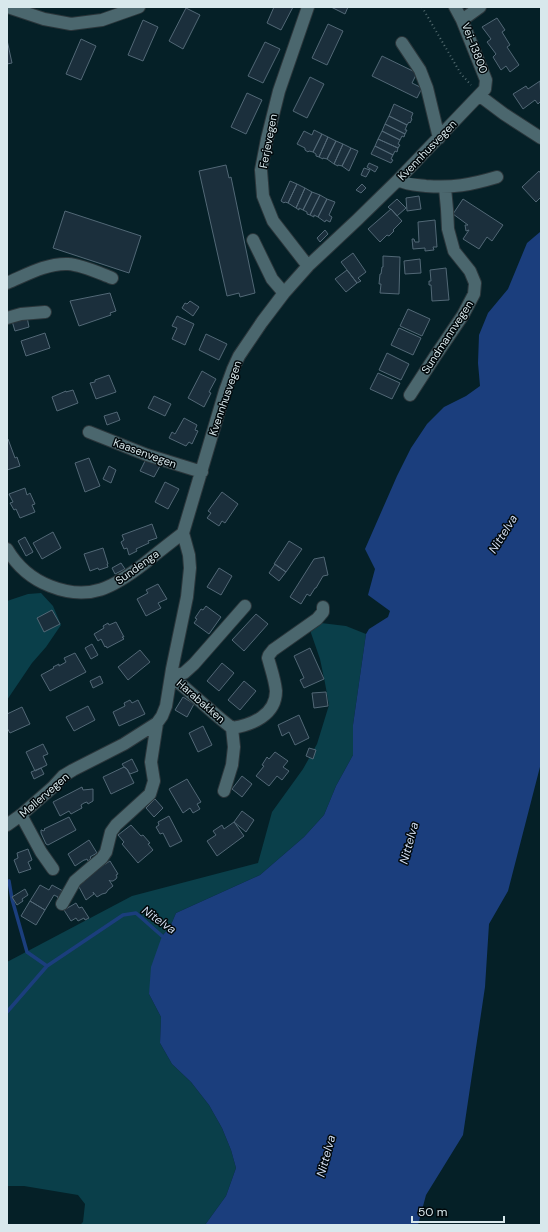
<svg xmlns="http://www.w3.org/2000/svg" width="548" height="1232" viewBox="0 0 548 1232" font-family="'DM Sans',sans-serif">
<style>
.green{fill:#0a3f4a}
.water{fill:#1b3e7d}
.lines{fill:none;stroke-linecap:round;stroke-linejoin:round}
.stream{stroke:#1b3e7d;stroke-width:3.5}
.building{fill:#1b2f3c;stroke:#526876}
.minor-casing{stroke:#2b363b;stroke-width:14}
.path{stroke:#546b70;stroke-width:2;stroke-dasharray:1 3;stroke-linecap:butt}
.minor{stroke:#4b676e;stroke-width:12}
.labels{text-anchor:middle;dominant-baseline:central;stroke-width:3;stroke-linejoin:round;paint-order:stroke}
.street-label{font-size:11px;fill:#d8e8ec;stroke:#01080b}
.water-label{font-size:12px;font-style:italic;fill:#d1dcef;stroke:#01080b}
</style>
<rect width="100%" height="100%" fill="#052027"/>
<path class="green" d="M41 593 53 606 61 625 46 647 32 663 7 700V601L28 594Z
M321 623 346 626 366 634 353 725V755L336 786 324 815 304 837 260 875 176 913 170 927 162 936 149 994 161 1017 160 1043 172 1064 191 1082 209 1105 222 1128 231 1150 236 1168 226 1196 205 1225H80L83 1222 85 1204 78 1195 24 1186H7V962L132 896 258 863 272 812 303 769 317 744 329 705 325 683 320 659 311 633 310 625Z"/>
<path class="water" d="M540 232 541 763 508 891 489 924 485 987 463 1135 426 1195 418 1225H205L226 1196 236 1168 231 1150 222 1128 209 1105 191 1082 172 1064 160 1043 161 1017 149 994 151 967 162 936 170 927 176 913 260 875 304 837 324 815 336 786 353 755V725L366 634 369 629 388 617 390 611 368 595 375 569 365 549 397 476 411 448 427 424 444 407 466 396 480 386 478 363 479 335 488 313 508 289 527 243Z"/>
<g class="lines">
<path class="stream" d="M9 881 12 899 27 952 47 966 123 915 136 913 162 936 166 938
M7 1012 47 966"/>
</g>
<path class="building" d="M274 7H293L281 30 267 23Z
M331 7H348L345 14Z
M186 8 200 15 183 49 169 41Z
M497 18 505 30 502 32 510 45 507 47 519 65 510 72 506 66 501 70 493 57 496 54 487 42 491 39 482 27Z
M143 20 158 27 143 61 128 55Z
M328 24 343 31 327 65 312 58Z
M81 39 96 46 81 80 66 74Z
M7 40 12 63 7 64Z
M265 42 280 49 263 83 248 76Z
M382 56 417 73 412 83 422 88 417 98 372 76Z
M310 77 324 84 307 118 293 111Z
M540 81 541 101 538 104 535 100 523 109 513 94 526 86 528 89Z
M247 93 262 100 246 134 231 127Z
M394 104 413 113 411 118 412 119 410 123 409 122 407 125 389 116Z
M389 116 407 125 405 130H407L405 134 385 124Z
M385 124 405 134 404 137 402 136 400 140 382 131Z
M314 130 322 134 313 152 309 151 308 152 305 150V148L297 144 304 131 312 135Z
M382 131 400 140 398 144 400 145 398 148 378 139Z
M322 134 328 137 319 157 316 156V154L313 152Z
M328 137 336 141 327 159 323 158V159L319 157Z
M378 139 398 148 397 152 395 151 393 155 375 146Z
M336 141 343 144 334 164 327 159Z
M343 144 351 148 342 166 338 165V166L334 164Z
M375 146 393 155 391 159 393 160 391 163 371 154Z
M351 148 358 151 349 171 342 166Z
M369 163 378 167 375 172 367 167Z
M226 165 229 178 231 177 255 293 240 297 239 293 227 296 199 171Z
M364 168 370 170 366 177 361 175Z
M539 171 541 174V197L536 202 522 187Z
M290 181 297 184 288 203 285 202 284 203 281 201Z
M297 184 305 188 296 208 288 203Z
M362 184 366 188 361 193 356 190Z
M305 188 312 192 303 210 299 208V210L296 208Z
M312 192 320 195 310 215 307 214V212L303 210Z
M320 195 327 199 318 217 314 215V217L310 215Z
M419 196 421 209 407 211 406 198Z
M327 199 335 202 329 215 332 217 330 222 326 220 325 222 318 217Z
M397 199 406 208 397 216 391 209H390L388 207Z
M463 199 503 225 492 241 487 237 479 249 463 239 469 230 466 231 465 225H468L453 214Z
M391 209 402 221 393 230 394 231 389 236 387 235 380 242 368 229Z
M65 211 141 236 129 273 53 248Z
M435 220 437 247H433L434 250 425 251V248L413 249 412 239H414L415 242H419L418 222Z
M325 230 328 234 320 242 317 238Z
M353 253 366 272 358 278 361 281 357 283 341 262Z
M383 256 400 257 399 294 380 293 381 284H379L380 274H381L382 267H383Z
M420 259 421 273 405 274 404 261Z
M446 268 449 300 432 301 431 285H429V281H431L430 270Z
M347 270 357 283 346 292 335 279Z
M110 293 116 311 110 313 111 315 79 326 70 301Z
M190 301 199 307 193 316 182 308 185 303 187 304Z
M408 309 430 319 422 336 400 326Z
M177 316 194 324 185 345 172 339 177 328 172 326Z
M27 317 29 327 15 331 12 321Z
M399 328 421 338 413 355 391 345Z
M45 333 50 348 26 356 21 341Z
M206 334 227 344 219 360 199 350Z
M387 353 409 364 401 380 379 370Z
M202 371 216 379 209 392 211 393 204 407 188 398Z
M378 373 400 383 392 399 370 389Z
M109 375 116 392 96 399 90 383 95 382V380Z
M73 390 78 403 57 411 52 397 66 391V392Z
M154 396 171 404 165 416 148 408Z
M117 412 120 420 107 425 104 416Z
M184 418 197 425 195 430 198 431 192 444 189 442 186 446 169 438 172 432 175 434Z
M7 439H8L15 458 17 457 20 466 7 470Z
M89 458 100 486 85 492 75 463Z
M146 459 160 466 154 477 140 471Z
M109 466 116 470 111 483 103 479Z
M165 482 179 489 168 509 155 502Z
M25 488 27 495 30 493 35 504 32 505 35 512 20 518 16 509 14 510 10 503 13 502 9 494Z
M222 492 238 504 225 523 222 521 219 526 207 518 211 513 208 511Z
M152 524 157 538 148 541 149 543 136 549 137 551 129 555 127 548 124 549 121 542 124 540 122 535Z
M53 532 61 548 42 559 33 543Z
M25 537 33 552 26 556 18 541Z
M289 541 302 549 286 572 274 564Z
M103 548 108 564H107L108 567 99 570 98 568 90 571 84 554Z
M324 557 328 575 323 576 316 588H315L310 596 307 594 301 604 290 597 314 559Z
M121 563 125 569 115 574 112 568Z
M275 564 286 572 279 581 269 573Z
M219 568 232 576 221 595 207 587Z
M158 584 167 599 158 603 161 608 146 616 137 599 148 593 146 590Z
M206 606 221 617 209 634 194 623 197 619 195 618 201 609 203 610Z
M52 610 60 624 44 632 37 618Z
M256 614 268 624 244 651 232 640Z
M116 622 124 637H122L124 639 107 648 106 646 105 647 101 639 98 641 94 634 104 628 103 626 108 623 109 625Z
M92 644 98 655 91 659 85 648Z
M310 648 324 679 304 688 300 680 304 678 294 656Z
M140 650 150 662 128 680 118 667Z
M75 653 86 672 50 691 41 675 54 668 53 667 59 664V666L66 662 64 658Z
M222 663 234 673 219 691 207 681Z
M100 676 103 683 93 688 90 681Z
M244 681 256 691 240 710 228 700Z
M326 692 328 706 314 708 312 693Z
M183 697 194 704 187 717 175 710Z
M130 700 132 703 138 700 145 714 119 726 113 712 125 706 124 703Z
M88 706 95 720 74 731 66 717Z
M22 707 30 724 10 733 7 728V714Z
M299 715 309 738 295 745 289 732 282 736 278 725Z
M203 726 212 745 198 752 189 733Z
M43 744 48 754 43 756 47 765 35 771 26 752Z
M309 748 316 750 313 759 306 756Z
M275 752 288 761 283 767 289 771 282 780 277 776 269 786 256 776 264 766 262 765 267 757 269 759Z
M132 759 138 771 130 774 127 769 124 767 122 764Z
M124 767 127 769 134 783 111 794 103 777Z
M41 768 44 774 34 779 31 772Z
M242 776 252 784 242 797 232 789Z
M187 779 201 802 197 804 200 809 193 813 190 808 183 813 169 789Z
M82 787 83 790 93 789V801L88 804 87 802 84 803 81 805 82 808 71 814 69 811 60 816 53 802Z
M155 799 163 808 154 817 146 808Z
M242 811 254 820 246 832 234 822Z
M169 816 182 841 170 847 163 833 160 834 156 827 159 825 158 822Z
M69 817 76 830 48 845 46 844 41 833V830H42L43 831 45 830 44 829Z
M234 822 244 836 217 856 207 841 216 835 213 831 222 825 224 829Z
M131 825 141 836 143 835 150 843 148 844 153 850 138 863 122 844 124 842 118 835Z
M89 840 97 853 90 857 91 858 88 861 87 859 85 860H84L75 866 68 854Z
M28 849 32 860 28 862 31 869 19 873 14 860 18 858 17 853Z
M110 861 118 874 116 875 117 877 116 879 113 881H110L109 880 113 886 108 890 106 893 102 894 97 897 93 892 94 894 86 900 78 885 85 881 83 878Z
M40 885 49 890 52 885 63 891 58 899 57 898 58 897 54 895 45 910 30 901Z
M25 889 28 895 22 899 23 901 17 905 12 897Z
M30 901 45 910 36 925 21 916Z
M76 903 79 908 82 907 89 918 85 920 84 918 78 921 76 918 71 921 64 910Z"/>
<g class="lines">
<g class="minor-casing">
<path id="minor" d="M8 7 44 19 71 24 102 20 139 7
M308 7 279 91 267 139 261 170 263 196 273 221 308 266
M455 7 462 20
M402 43 420 70 427 88 439 138
M480 96 504 114 541 138
M398 180C407 185 416 185 426 186 453 188 470 185 497 177
M253 240 272 279 284 293
M7 283C26 275 47 263 68 264 83 265 99 273 112 278
M7 318 21 314 45 312
M410 395 434 358 463 315 474 294 475 283 470 271 454 251 448 229 447 209 445 188
M89 432 147 455 202 472
M7 549C17 566 32 579 50 586 90 602 114 587 145 563 157 553 170 543 183 533
M171 676C192 693 211 712 232 728 252 725 276 715 276 691 275 680 271 669 268 658L269 655 273 650 317 619 323 612V607
M171 676 184 673 194 664 245 606
M224 791 232 765 234 747 232 728
M21 815 41 852 53 869
M7 825 21 815 53 787 63 776 73 770 124 744 157 723 162 716 166 706 172 669 187 597 190 568 189 555 183 533 225 391 233 369 239 356 262 322 284 293 308 266 357 220 398 180 485 89 486 80 462 20 480 7
M62 904 75 881 102 858 106 852 111 832 116 825 150 794 154 781 151 762 157 723"/>
</g>
<path class="path" d="M422 7 461 74 471 85"/>
<use href="#minor" class="minor"/>
</g>
<g class="labels">
<g class="street-label">
<text transform="translate(475 48) rotate(69)">Vei-13800</text>
<text transform="translate(268 141) rotate(-79)">Ferjevegen</text>
<text transform="translate(427 150) rotate(-46)">Kvennhusvegen</text>
<text transform="translate(447 337) rotate(-57)">Sundmannvegen</text>
<text transform="translate(225 398) rotate(-71)">Kvennhusvegen</text>
<text transform="translate(145 453) rotate(20)">Kaasenvegen</text>
<text transform="translate(137 567) rotate(-36)">Sundenga</text>
<text transform="translate(201 701) rotate(41)">Harabakken</text>
<text transform="translate(44 795) rotate(-41)">Møllervegen</text>
</g>
<g class="water-label">
<text transform="translate(503 534) rotate(-58)">Nittelva</text>
<text transform="translate(409 843) rotate(-75)">Nittelva</text>
<text transform="translate(159 920) rotate(35)">Nitelva</text>
<text transform="translate(326 1156) rotate(-75)">Nittelva</text>
</g>
</g>
<rect width="548" height="1232" fill="none" stroke="#d8e8ec" stroke-width="16"/>
<path d="M412 1216v6h92v-6" fill="none" stroke="#d8e8ec" stroke-width="2"/>
<text x="418" y="1216" font-size="12" fill="#d8e8ec" stroke="#01080b" stroke-width="3" paint-order="stroke">50 m</text>
</svg>
